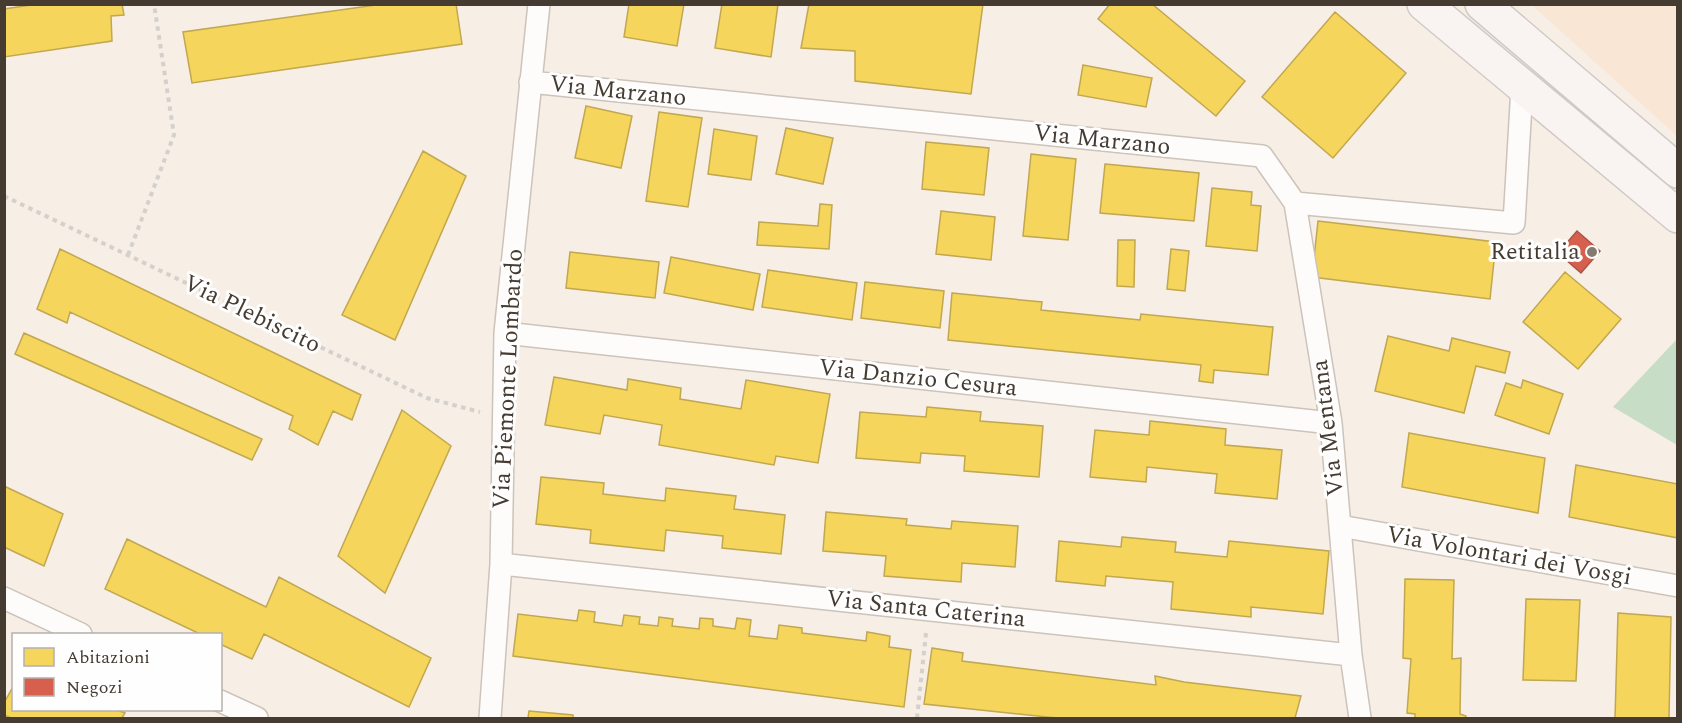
<svg xmlns="http://www.w3.org/2000/svg" width="1682" height="723" viewBox="0 0 1682 723" font-family="Spectral,serif">
<style>
.built{fill:#f9e6d5}
.green{fill:#c8ddc6}
.homes{fill:#f6d55c;stroke:#c1a74f;stroke-width:1.5}
.shops{fill:#d6604d;stroke:#a54;stroke-width:1.5}
.lines{fill:none;stroke-linecap:round;stroke-linejoin:round}
.minor-casing{stroke:#ccc3ba;stroke-width:24}
.primary-casing{stroke:#cfcac5;stroke-width:36}
.path{stroke:#d4d0cc;stroke-width:4;stroke-dasharray:4.5 4.5;stroke-linecap:butt}
.minor{stroke:#fefcfb;stroke-width:21}
.primary{stroke:#f9f3f2;stroke-width:33}
.poi-dot{fill:#837a70;stroke:#fefefe;stroke-width:2}
.labels{text-anchor:middle;dominant-baseline:central;stroke-width:6;stroke-linejoin:round;paint-order:stroke}
.street-label{font-size:24px;fill:#453b30;stroke:#fefefe}
.poi-label{font-size:24px;fill:#453b30;stroke:#fefefe;text-anchor:end}
</style>
<rect width="100%" height="100%" fill="#f7eee6"/>
<path class="built" d="M1532 5H1677V136Z"/>
<path class="green" d="M1677 339V445L1613 407Z"/>
<path class="homes" d="M38 4H122L124 15 111 16 112 41 4 57V9Z
M383 4H456L462 44 192 83 183 32Z
M629 4H684L677 46 624 37Z
M722 4H778L771 57 715 48Z
M809 4H983L971 94 855 81V51L801 48Z
M1110 4H1152L1245 81 1216 116 1098 19Z
M1335 12 1406 73 1333 158 1262 97Z
M1083 65 1152 78 1146 107 1078 95Z
M586 106 632 116 621 168 575 158Z
M659 112 702 118 688 207 646 201Z
M786 128 833 138 823 184 776 174Z
M714 129 757 136 751 180 708 174Z
M926 142 989 148 984 195 922 189Z
M423 151 466 176 395 340 342 315Z
M1031 154 1076 159 1068 240 1023 236Z
M1105 164 1199 173 1194 221 1100 213Z
M1212 188 1252 192 1251 205 1261 206 1257 251 1206 246Z
M820 204 832 205 829 249 757 245 759 222 818 226Z
M941 211 995 217 991 260 936 254Z
M1318 221 1496 242 1490 299 1312 277Z
M1118 240H1135L1134 287 1117 286Z
M60 249 361 395 352 420 333 411 318 445 289 429 293 416 70 312 67 323 37 309Z
M1171 249 1189 251 1185 291 1167 289Z
M570 252 659 262 655 298 566 288Z
M671 257 760 274 753 310 664 293Z
M768 270 857 283 852 320 762 307Z
M1565 272 1621 319 1578 369 1523 322Z
M865 282 944 291 940 328 861 318Z
M952 293 1042 302 1041 310 1140 320 1141 314 1273 327 1268 375 1214 370 1213 383 1199 381 1201 365 948 340Z
M24 333 262 439 252 460 15 354Z
M1388 336 1449 351 1452 338 1510 352 1505 373 1476 366 1464 413 1375 391Z
M554 377 627 390 628 379 681 388 680 399 741 409 746 380 830 394 818 463 776 456 774 465 659 445 662 425 604 415 600 434 545 425Z
M1523 380 1563 394 1549 434 1495 415 1506 383 1521 388Z
M927 407 981 412 980 421 1043 426 1039 477 964 471 965 456 921 453 920 463 856 458 860 412 926 417Z
M402 410 451 446 385 593 338 556Z
M1150 421 1226 429 1225 445 1282 450 1277 499 1215 493 1217 474 1147 467 1146 482 1090 477 1095 430 1149 435Z
M1409 433 1545 458 1538 513 1402 487Z
M1576 465 1678 484V538L1569 517Z
M541 477 604 483 603 494 665 501 666 488 736 496 734 509 785 515 781 554 722 548 723 536 666 530 664 551 590 543 591 530 536 524Z
M4 486 63 514 44 566 4 547Z
M826 512 907 519 906 525 951 529 952 521 1018 526 1015 567 962 563 961 582 884 576 886 556 823 551Z
M1122 537 1176 542 1175 552 1227 557 1229 541 1329 551 1323 614 1251 607V617L1171 609 1173 582 1106 576 1105 586 1056 581 1059 541 1121 547Z
M127 539 266 607 279 577 431 658 409 707 264 634 252 659 220 644V634H200L105 589Z
M1405 579 1454 580 1452 659 1461 658 1460 714 1466 716V718H1415V714L1407 713 1411 659 1403 658Z
M1526 599 1580 600 1576 681 1523 680Z
M579 610 595 612 594 622 622 626 624 615 640 617 639 624 658 626 659 617 673 619 672 626 699 629 700 618 713 619V626L735 629 737 618 751 620 749 636 777 639 779 625 802 628V633L866 641 867 632 890 636 889 647 911 650 904 707 513 656 518 614 577 621Z
M1618 613 1671 617 1669 718H1615Z
M932 648 963 653 962 661 1156 685 1155 676 1184 682 1301 696 1295 718H1057L924 704Z
M14 685V710H117L125 713 122 718H11L4 715V703Z
M529 711 573 715V718H528Z"/>
<path class="shops" d="M1577 231 1600 251 1581 273 1558 253Z"/>
<g class="lines">
<g class="minor-casing">
<path id="minor" d="M530 82 1262 156 1295 203 1514 223 1522 87
M1295 203 1331 423 1351 655 1360 718
M505 333 1331 423
M1340 526 1678 586
M501 564 1351 655
M4 598 81 634
M220 701 257 718
M490 718 501 564 505 333 539 4"/>
</g>
<g class="primary-casing">
<path id="primary" d="M1424 4 1678 216
M1482 4 1678 171"/>
</g>
<path class="path" d="M4 196 427 398 480 412
M128 255 174 135 154 4
M917 718 926 633"/>
<use href="#minor" class="minor"/>
<use href="#primary" class="primary"/>
</g>
<circle class="poi-dot" cx="1592" cy="252" r="6"/>
<g class="labels">
<g class="street-label">
<text transform="translate(618 91) rotate(6)">Via Marzano</text>
<text transform="translate(1102 140) rotate(6)">Via Marzano</text>
<text transform="translate(252 314) rotate(26)">Via Plebiscito</text>
<text transform="translate(918 378) rotate(6)">Via Danzio Cesura</text>
<text transform="translate(508 379) rotate(-87)">Via Piemonte Lombardo</text>
<text transform="translate(1328 428) rotate(-97)">Via Mentana</text>
<text transform="translate(1509 556) rotate(10)">Via Volontari dei Vosgi</text>
<text transform="translate(926 609) rotate(6)">Via Santa Caterina</text>
</g>
<g class="poi-label">
<text x="1580" y="252">Retitalia</text>
</g>
</g>
<rect width="1682" height="723" fill="none" stroke="#453b30" stroke-width="12"/>
<rect x="12" y="633" width="210" height="78" fill="#fefefe" stroke="#b4b0ac" stroke-width="1.5"/>
<rect x="24" y="648" width="30" height="18" fill="#f6d55c" stroke="#b4b0ac" stroke-width="1.5"/>
<text x="66" y="663" font-size="18" fill="#453b30">Abitazioni</text>
<rect x="24" y="678" width="30" height="18" fill="#d6604d" stroke="#b4b0ac" stroke-width="1.5"/>
<text x="66" y="693" font-size="18" fill="#453b30">Negozi</text>
</svg>
